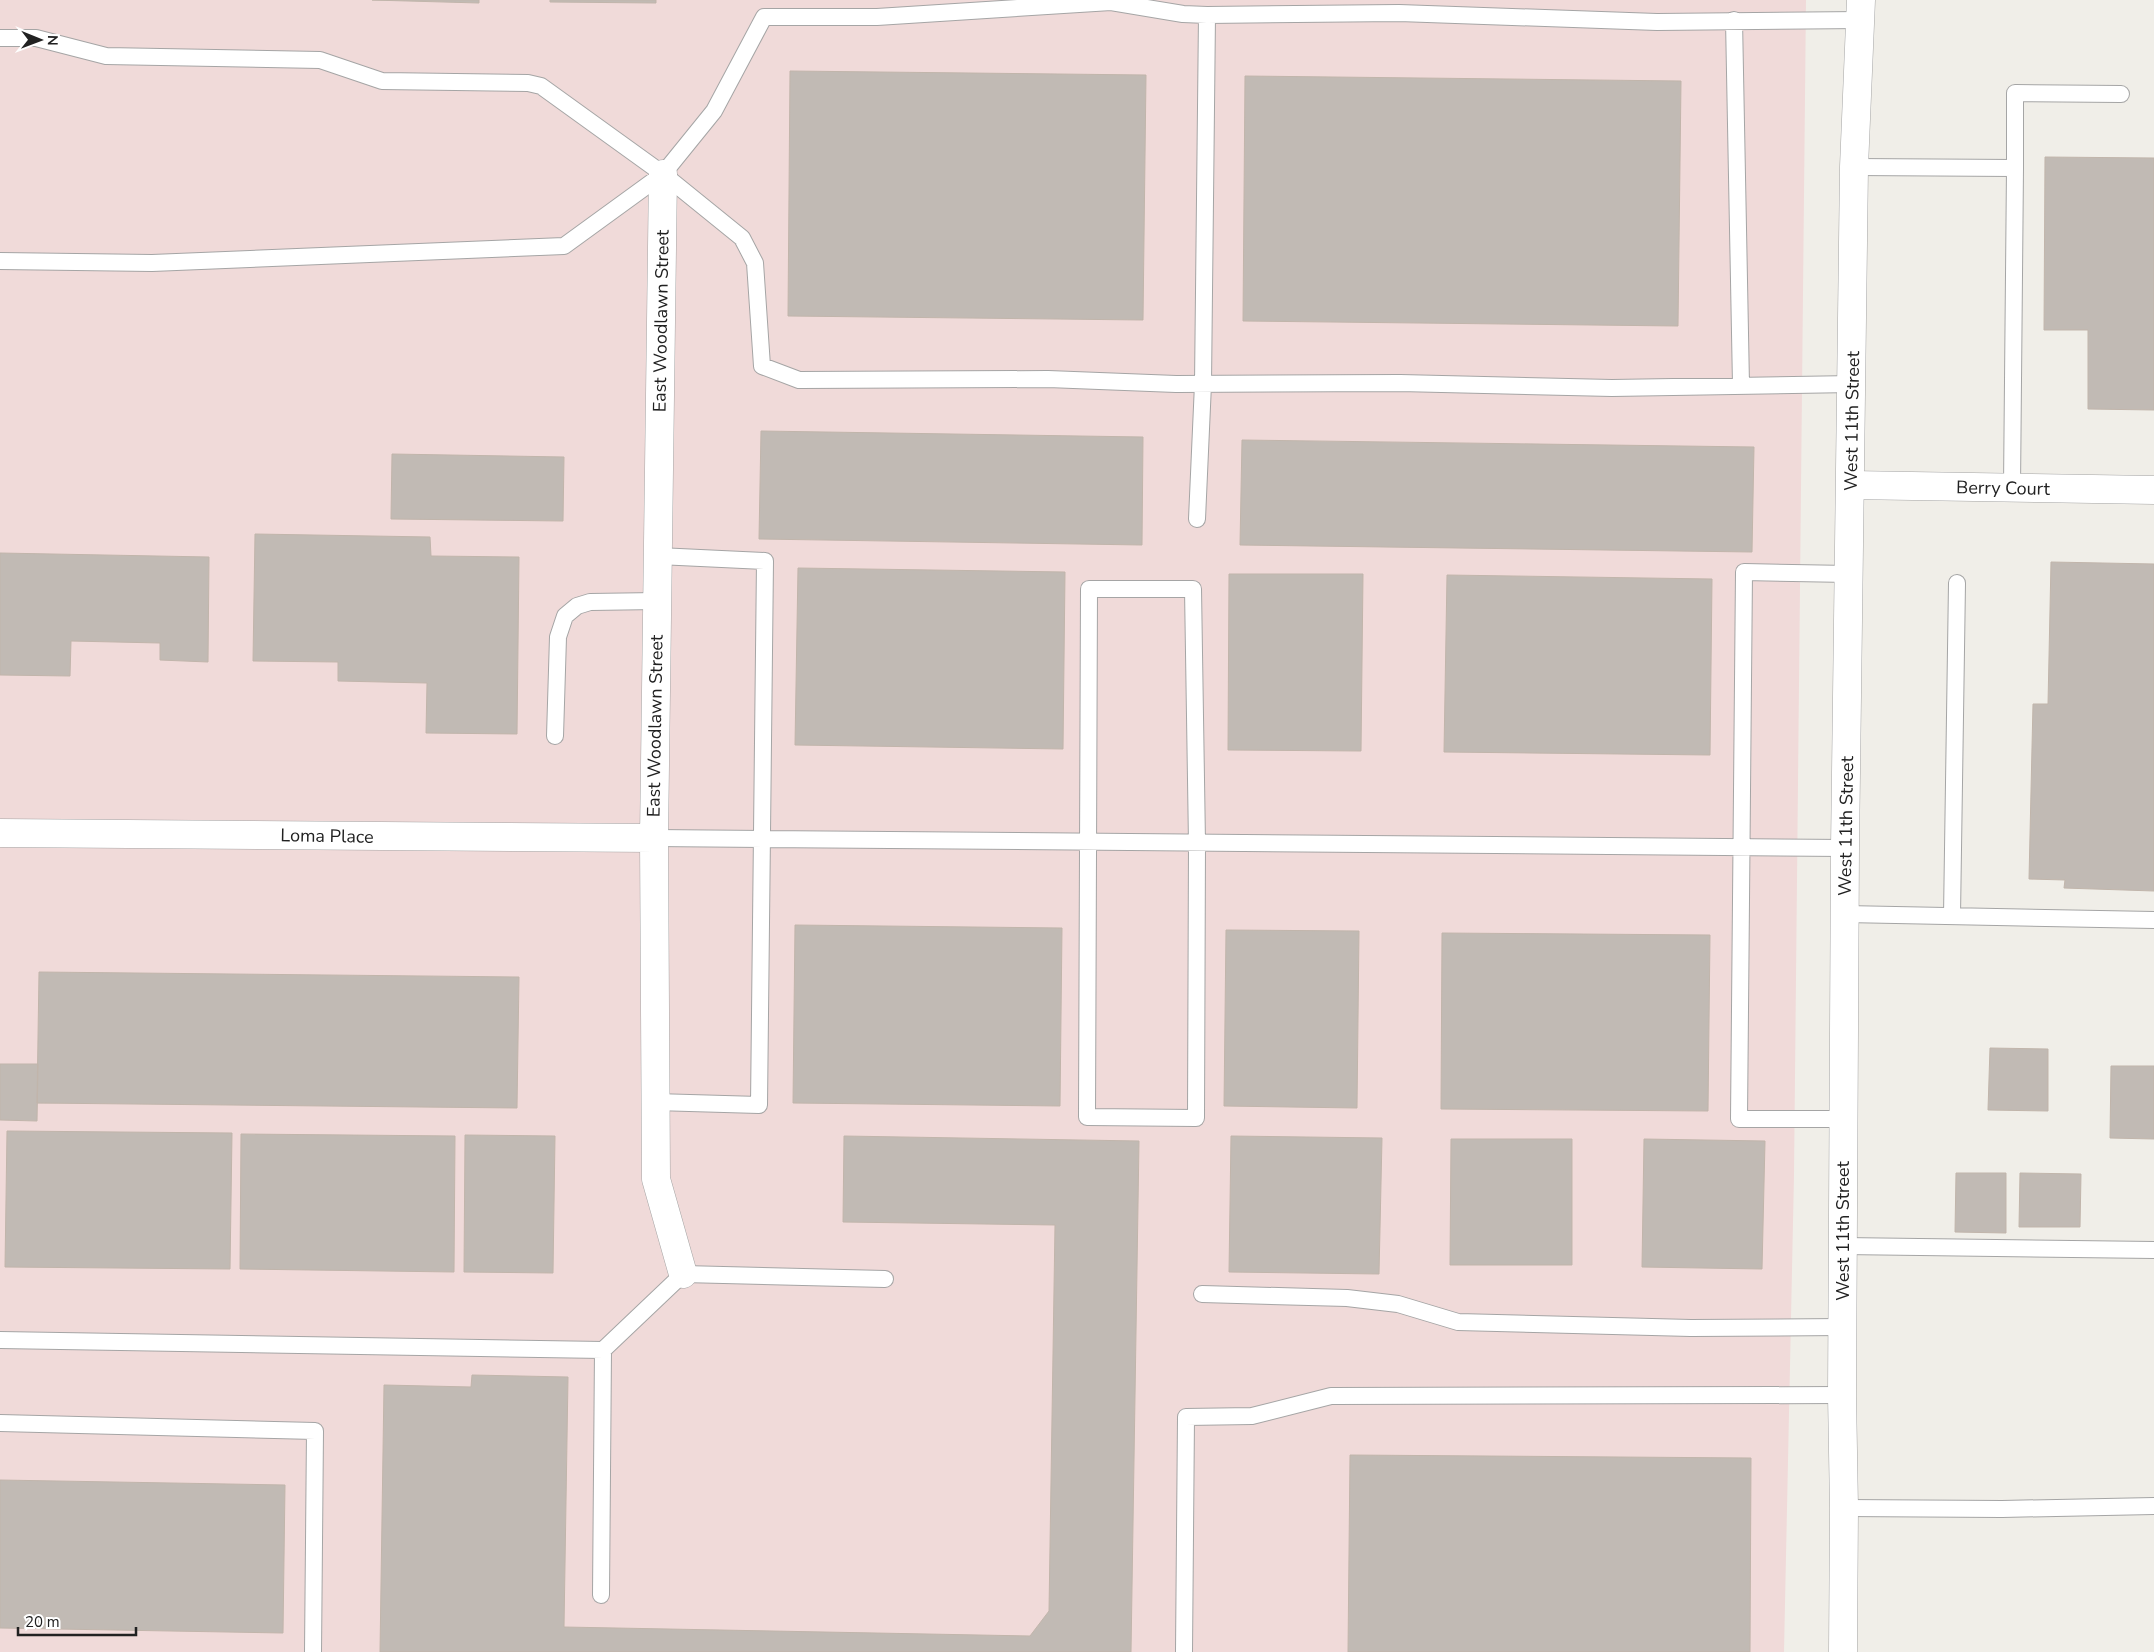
<svg xmlns="http://www.w3.org/2000/svg" width="2154" height="1652" viewBox="0 0 2154 1652" font-family="'Nunito Sans',sans-serif">
	<style>
		.commercial { fill: #f0dad9 }
		.building { fill: #c1bab4; stroke: #c1b5ab }
		.lines { fill: none; stroke-linecap: round; stroke-linejoin: round }
		.service-casing { stroke: #a5a5a5; stroke-width: 18 }
		.minor-casing { stroke: #a5a5a5; stroke-width: 29 }
		.tertiary-casing { stroke: #a5a5a5; stroke-width: 29 }
		.service { stroke: #fff; stroke-width: 16 }
		.minor { stroke: #fff; stroke-width: 28 }
		.tertiary { stroke: #fff; stroke-width: 28 }
		.labels { text-anchor: middle; stroke-width: 4.5; stroke-linejoin: round; paint-order: stroke }
		.street-label { font-size: 18px; fill: #212121; stroke: #fff }
	</style>
	<rect width="100%" height="100%" fill="#f0eee8"/>
	<!-- commercial -->
	<path class="commercial" d="M0,0h1806l-12,1175 -10,477h-1784z"/>
	<!-- building -->
	<path class="building" d="M372,0h107v3z
		M550,0h106v3l-106,-1z
		M790,71l356,4 -3,245 -355,-4z
		M1245,76l436,5 -3,245 -435,-5z
		M2045,157l109,1v252l-66,-1v-79h-44z
		M761,431l382,6 -1,108 -383,-6z
		M1242,440l512,7 -2,105 -512,-7z
		M392,454l172,3 -1,64 -172,-2z
		M255,534l175,3 1,19 88,1 -2,177 -91,-1 1,-50 -89,-2v-19l-85,-1z
		M0,553l209,4 -1,105 -48,-2v-17l-89,-2 -1,35 -70,-1z
		M2051,562l103,2v327l-90,-3 1,-8 -36,-1 4,-175h15z
		M798,568l267,4 -2,177 -268,-4z
		M1229,574h134l-2,177 -133,-1z
		M1447,575l265,4 -2,176 -266,-3z
		M795,925l267,3 -2,178 -267,-3z
		M1226,930l133,1 -2,177 -133,-2z
		M1442,933l268,2 -2,176 -267,-2z
		M39,972l480,5 -2,131 -480,-5z
		M1990,1048l58,1v62l-60,-1z
		M0,1064h38l-1,57 -37,-1z
		M2111,1066h43v73l-44,-1z
		M7,1131l225,2 -2,136 -225,-2z
		M241,1134l214,2 -1,136 -214,-3z
		M465,1135l90,1 -2,137 -89,-1z
		M844,1136l295,5 -8,511h-751l4,-267 87,2 1,-12 96,2 -4,250 466,9 19,-25 6,-386 -212,-3z
		M1231,1136l151,2 -3,136 -150,-2z
		M1451,1139h121v126h-122z
		M1644,1139l121,2 -3,128 -120,-2z
		M1956,1173h50v60l-51,-1z
		M2020,1173l61,1 -1,53h-61z
		M1350,1455l401,3 -1,194h-402z
		M0,1480l285,5 -2,148 -283,-5z"/>
	<g class="lines">
		<!-- service casing -->
		<g class="service-casing">
			<path id="service" d="M1734,20l7,365
				M0,38h36l70,18 214,4 62,21 146,2 13,3 122,88 79,64 13,25 7,103 37,14 249,-1 128,5 224,-1 212,5 241,-4
				M1854,167l161,1 -3,320
				M2015,168v-75l106,1
				M0,261l152,2 412,-17 99,-72 51,-63 50,-94h113l234,-15 72,12 24,1 192,-2 258,9 204,-2
				M1197,519l6,-135 4,-369
				M1089,589h104l4,254 -1,275 -109,-1z
				M555,736l3,-99 7,-21 12,-10 13,-4 67,-1
				M654,838l1191,10
				M1845,914l309,6
				M1952,916l5,-333
				M655,1102l104,3 6,-544 -107,-5
				M1844,1119h-105l5,-547 105,2
				M1843,1246l311,4
				M1202,1294l145,4 51,6 60,18 233,6 152,-1
				M0,1340l603,10 -2,245
				M603,1350l80,-76 202,5
				M0,1423l315,8 -2,221
				M1844,1508l158,1 152,-3
				M1184,1652l2,-235 66,-1 79,-20 511,-1"/>
		</g>
		<!-- minor casing -->
		<g class="minor-casing">
			<path id="minor" d="M663,174l-9,664 2,341 27,95
				M1851,485l303,5
				M0,833l654,5"/>
		</g>
		<!-- tertiary casing -->
		<g class="tertiary-casing">
			<path id="tertiary" d="M1843,1652l1,-144 -2,-113 3,-547 9,-681 7,-167"/>
		</g>
		<!-- service -->
		<use href="#service" class="service"/>
		<!-- minor -->
		<use href="#minor" class="minor"/>
		<!-- tertiary -->
		<use href="#tertiary" class="tertiary"/>
	</g>
	<g class="labels">
		<!-- street labels -->
		<g class="street-label">
			<text transform="translate(661 321) rotate(-89)" y="6">East Woodlawn Street</text>
			<text transform="translate(1852 421) rotate(-89)" y="6">West 11th Street</text>
			<text transform="translate(2003 488) rotate(1)" y="6">Berry Court</text>
			<text transform="translate(655 726) rotate(-89)" y="6">East Woodlawn Street</text>
			<text transform="translate(1846 826) rotate(-89)" y="6">West 11th Street</text>
			<text transform="translate(327 836) rotate(1)" y="6">Loma Place</text>
			<text transform="translate(1843 1231) rotate(-90)" y="6">West 11th Street</text>
		</g>
	</g>
	<!-- north arrow -->
	<g transform="translate(40 40) rotate(91)" stroke="#ffffff" stroke-width="4" paint-order="stroke">
	<path d="M0-4L9 19L0 12L-9 19Z" fill="#212121"/>
	<text y="-8" font-size="14" font-weight="bold" text-anchor="middle" fill="#212121">N</text>
	</g>
	<!-- scale -->
	<path d="M18 1627v8h118v-8" fill="none" stroke="#212121" stroke-width="2.5"/>
	<text x="25" y="1627" font-size="15" fill="#212121" stroke="#ffffff" stroke-width="4" paint-order="stroke">20 m</text>
</svg>
